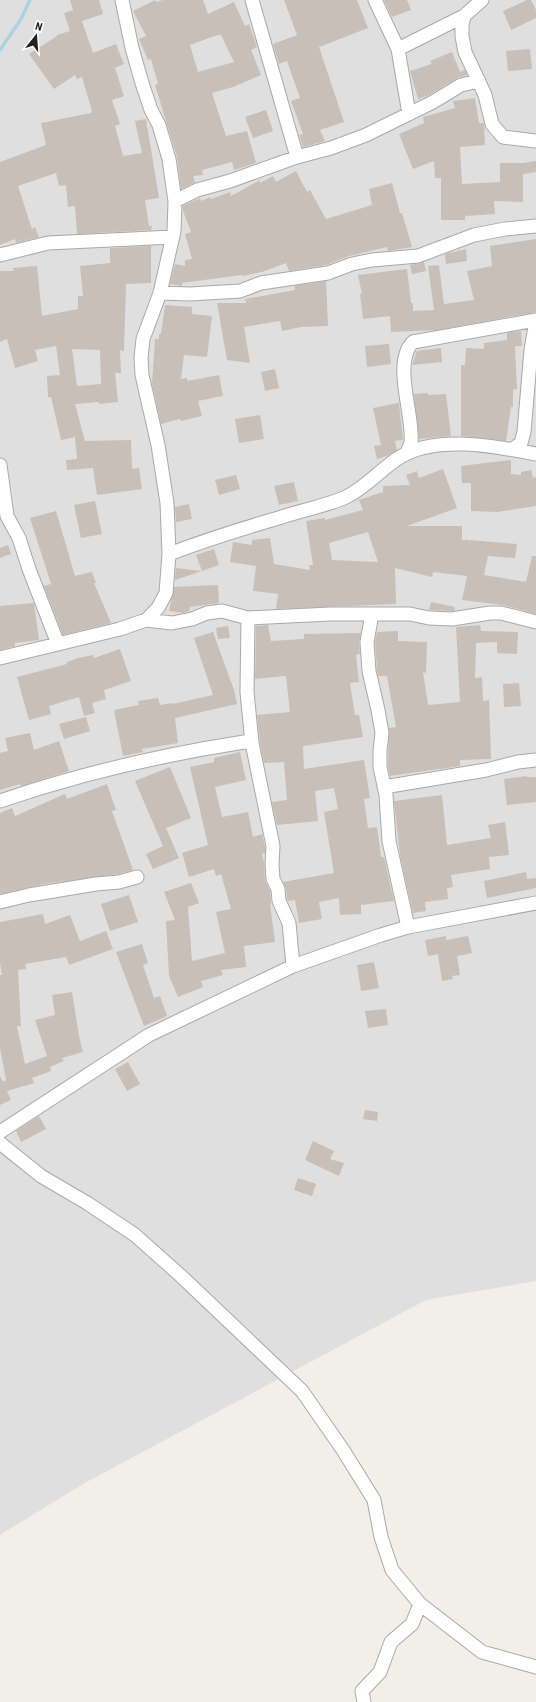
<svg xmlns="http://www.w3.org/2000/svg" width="536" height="1702" viewBox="0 0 536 1702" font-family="'Roboto Condensed',sans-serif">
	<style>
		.residential { fill: #e0dfdf }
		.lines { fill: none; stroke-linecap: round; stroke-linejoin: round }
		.stream { stroke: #aad3df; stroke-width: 3.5 }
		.building { fill: #c7bfb8; fill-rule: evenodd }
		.minor-casing { stroke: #a9a9a9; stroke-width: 15 }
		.minor { stroke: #fff; stroke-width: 13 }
	</style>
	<rect width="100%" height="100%" fill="#f2efe9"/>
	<!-- residential -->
	<path class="residential" d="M0,0h536v1281l-110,19 -343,184 -83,51z"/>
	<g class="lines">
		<!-- stream -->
		<path class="stream" d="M0,50l21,-31 9,-19"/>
	</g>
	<!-- building -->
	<path class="building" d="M70,0h29l4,14 -21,7 11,32 23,-9 8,20 -9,4 9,28 -12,4 8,24 -5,2 8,30 19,-3 -7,-32 11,-2 13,79 -14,2 4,26h3l-1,4 -74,4 -2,-28 -7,1 -2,-22 -7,1 -3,-13 -38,13 14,43 3,-2 4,10 -23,6 -1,-4 -15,6v-83l46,-17 -5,-22 50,-10 1,-2 -10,-34 -5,2 -2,-4 -21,14 -25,-35 28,-18v-1l13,-4 -6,-18 9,-3z
		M155,0l1,2 7,-2h40l5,14 26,-12 11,24 4,-2 8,23 -6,3 10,25 -28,12 -21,6 14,43 21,-5 9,32 -22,7 -2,-8 -30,8 1,5 -10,1 2,6 -14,7 -4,-32 -22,-72 3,-1 -7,-25 -3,1 -9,-21 7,-3 -13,-25zM217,35h4l13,27 -36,10 -8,-27z
		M284,0h73l11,28 -49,19 25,75 -24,8 5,11 -22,6 -4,-12 4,-1 -12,-33 9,-3 -13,-37 -8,3 -6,-20 24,-9z
		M384,0h23l4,10 -19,7z
		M527,0h4l5,10v8l-25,12 -8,-19z
		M530,49l2,20 -24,2 -2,-20z
		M452,52l8,20 5,-2 2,5 -10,3 -28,17 -11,4 -8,-28 22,-7 -2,-3z
		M475,98l4,25h4l1,1 1,21 -25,2 2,37 38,-2v-19h24l12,-2v11l-13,2v28l-29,-1 1,13 -30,2v4h-24v-42h-6l-1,-17 -21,8 -14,-35 25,-11 -1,-6 32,-9 -2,-7z
		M266,110l7,21 -20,7 -8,-21z
		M296,171l11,21 3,-2 16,29 46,-14 -3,-16 23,-6 8,30h2l10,34 -24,4 -1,-4 -38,9 -23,9 -37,6 -3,-8 -24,9 -20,4 -1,-1 -59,8v3l-12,-2 5,-20 10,2v-6l7,-1 -7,-25 6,-2 -8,-21v-5l17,-8 1,3 9,-4 1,2 19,-7 1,4 29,-16v3l13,-7 3,6z
		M536,239v73l-99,18 -46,2 -1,-16 -27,3 -3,-25h2l-4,-19 49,-6 4,34h2v8l21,-1 -6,-44 11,-1 5,39 30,-4 -7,-29 25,-5 -2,-20z
		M151,246v37l-25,1 -2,67 -4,-1 1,23h-6l3,29 -19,2v-2l-24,2 10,37 46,-1 1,29 7,-1 3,21 -45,6 -4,-27 -26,2 -1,-10 11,-1 -2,-22 -14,3 -10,-43h-3l-1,-21 13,-1 -4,-29 -21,4 3,11 -23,7 -8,-29 -7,3v-71h14l-1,-3 24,-2 5,50 36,-7v-13h5l-3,-30 30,-3v-15zM72,349l28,1 1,34 -24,2z
		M466,249l1,12 -21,3 -1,-10z
		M424,262l2,9 -14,3 -2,-9z
		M326,281l2,45 -27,1 -19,4 -2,-10 -36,6 6,36 -23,-3 -10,-57h29l-1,-4 50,-9 -1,-4z
		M165,305l27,2v7l20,2 -5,41 -23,-2 -3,24 6,-1v3l32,-6 4,21 -25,5 4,15 -21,5 -1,-2 -19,5 -9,-41 3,-44h4v-5h2z
		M521,331l1,15h-7l2,43 -4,1v17h-2l-5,34 -45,-5v-71h4l1,-17 18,1v-6l23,-3v-7z
		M389,344l2,20 -24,3 -2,-21z
		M441,348l1,14 -30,3 5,-14z
		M275,369l4,19 -14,3 -4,-19z
		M428,393v2l18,-1 5,42 -32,3 -5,-45z
		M399,403l4,37 -8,1 2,9 -10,6 -10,3 -3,-13 7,-1 -8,-37z
		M260,415l4,24 -25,4 -4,-24z
		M511,460v14l10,1v-3l10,-2 2,8 3,-1v29l-39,6 -26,-1v-28h-9l-1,-17z
		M443,469l14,39 -50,18h55v14h7l1,3v-3l47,4 -2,14 -27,-2 -4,19 42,7 6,-26h4v58l-33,-9 -41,-5 5,-24 -34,-4 -1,5 -37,-9 1,36 -120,5 2,-15 -25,-3 3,-25 -26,-4 3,-20 19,3v-5l18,-2 4,26 36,6 -1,-5h4l-7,-44 19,-3v2l38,-10 -4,-10 24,-8v-6l27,-1 -4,-10 11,-4 2,7zM368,532l10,30 -46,-2 -3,-17z
		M236,475l4,14 -21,6 -4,-15z
		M294,482l4,19 -19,4 -5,-19z
		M95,501l7,33 -21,4 -7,-33z
		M189,504l3,15 -16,3 -1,-15z
		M56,511l19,65 17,-4 4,11h-2l17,40 -48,12 -19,-49 7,-2 -21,-66z
		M8,545l3,9 -11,4v-10z
		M214,549l5,16 -17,6 -6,-16z
		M176,568l26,3 -27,9z
		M218,585l1,18 -29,4 -1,4 -6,2 -14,-2 5,-24z
		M431,602l24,5 -1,4 -25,-1z
		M34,603l5,37 -24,3v3l-15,4v-44z
		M268,625l3,16 33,-2v-5l57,-1 -2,9 1,12 -4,1 3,27 -9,1 5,32h4l4,22 -60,9 1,23 60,-9 6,38 -6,1 4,29 9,-1 4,30h3l10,44 -33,4v9l-21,1 -1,-17 -20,4 3,17 -23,4 -4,-23 -7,1 -1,-2 -1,-11 -3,-6 51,-9 -10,-61 14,-3 -4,-21 -19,3 3,30 -41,4 -5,-23 15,-2 -3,-38 -20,1 -4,-21 -3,-27 33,-3 -4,-36 -31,3 1,-53z
		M480,625l1,6 37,1 -1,22 -20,-1v-11l-21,1 -1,35 7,-1 1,24 6,-1 2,59 -31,1v6l-70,10 -2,-10 1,-38 7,-1 -9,-51h-9l-1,-6 -2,-28 2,-10 21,-1v10l29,1 -1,31 -3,-1 5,33 32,-3 -4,-75z
		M228,626l2,12 -12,1 -2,-11z
		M213,632l21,58 3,14 -62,14 3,25 -36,6 1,3 -20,4 -9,-46 25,-5 -1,-4 20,-3 2,7 13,-2v1l40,-9 -19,-57z
		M120,649l11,32 -27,9 2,9 -14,4 3,10 -11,3 -5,-19 -30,9 2,8 -22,6 -12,-43 50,-13v-2l11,-4 15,-3 1,3z
		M519,683l2,23 -17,1 -1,-23z
		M86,717l4,14 -26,8 -5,-15z
		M30,733l4,17 25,-9 10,30 -48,15 -1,-2 -20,6v-37l8,-2 -3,-13z
		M240,752l6,28 -31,7 7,30 26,-5 5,25 9,-3 3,13v6l-3,1 2,8 1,18 5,11 1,12 -1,1 5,38 -31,4 2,21 -25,3 2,5 -22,6 2,6 -25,10 -9,-21 -3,-55 9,-1 -11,-28 27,-9 8,20 -11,4 4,54 33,-8 -9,-41 15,-3 -10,-35 -5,2 -2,-7 -25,8 -7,-24 26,-8 -18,-78 24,-5v-4z
		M170,767l21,51 -25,10 13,30 -26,11 -7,-15 17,-8 -28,-65z
		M527,776v1h9v25l-29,3 -3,-26z
		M107,784l9,26 -4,1 21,59 -15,4 -74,10 -44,10v-81l12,-5 3,8 50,-22 2,5z
		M442,795l5,50 44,-7 -3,-13 17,-3 4,33 -20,2 1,12 -39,6 2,12 -6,1 1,11 -23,3 1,9 -13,2 -13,-58 -6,-54z
		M526,872l1,7 9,-1v10l-49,10 -3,-17z
		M129,895l9,27 -28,9 -9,-27z
		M43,914l2,10 25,-9 10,26 26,-10 7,18 -44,16 -3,-8 -41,7 1,5 -8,1 3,56h-4l8,38 22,-8 -12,-36 20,-5 -3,-20 20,-3 7,44 4,16 -21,6 2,3 -14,6 1,4 -19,7 2,5 -27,8 4,9 -11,5v-29l3,6 3,-2 -6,-32v-73h2l-2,-13v-40z
		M446,936v4l22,-4 4,17 -15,3 3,19 -8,1 1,3 -11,2 -4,-27 -10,2 -3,-16z
		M142,944l6,19 -5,2 11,33 6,-2 7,20 -23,10 -28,-74z
		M374,962l5,26 -18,3 -4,-26z
		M386,1009l2,16 -20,3 -3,-17z
		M128,1062l12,22 -13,7 -12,-22z
		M365,1110l13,2 -1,9 -14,-2z
		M39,1116l7,13 -25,13 -5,-11z
		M313,1141l21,10 -4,8 14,4 -5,13 -34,-16z
		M298,1178l18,6 -4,12 -18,-6z"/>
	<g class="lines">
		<!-- minor casing -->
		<g class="minor-casing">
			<path id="minor" d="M252,0l45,157
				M375,0l23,49
				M482,0l-18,16 -2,9v11l3,16 20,43 7,29 11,13 33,4
				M409,114l-11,-65 66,-33
				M175,201l22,-11 33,-9 67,-24 34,-9 35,-13 67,-33 28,-17 18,-4
				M0,255l48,-12 125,-6
				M160,293l30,1 50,-3 21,-8 67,-10 24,-9 20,-4 46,-4 56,-21 31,-6 31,-3
				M513,449l8,-6 3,-11 7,-82 5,-29
				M407,453c1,-4 3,-7 4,-11 3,-27 -19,-79 2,-100l123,-22
				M0,465l7,51 12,22 10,31 29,75
				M169,554c37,-14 75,-26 113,-37 20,-7 44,-11 64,-20 19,-9 33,-26 51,-38 36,-25 98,-13 139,-5
				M372,614l-5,28 2,29 9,39 4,23 -2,18v16l6,28 3,46 19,86
				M248,618l-1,74 5,51
				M146,620l26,3 20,-4 15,-6 15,-2 26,7 82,-4h80l19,4 23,1 38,-6h11l35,9
				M0,658l120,-29 26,-9 12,-12 8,-15 3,-39 -2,-51 -9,-58 -16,-70 -1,-17 2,-19 17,-46 14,-62 1,-30 -6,-42 -10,-34 -8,-15 -9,-27 -10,-35 -10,-48
				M384,787l102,-17 32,-8 18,-2
				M0,801c79,-27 161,-46 244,-59l8,1 21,103 -1,18 1,15 5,10 1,12 10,22 4,43
				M0,902l29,-7 67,-11 23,-2 18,-5
				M0,1132l149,-97 144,-69 88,-31 27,-8 128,-24
				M0,1143l41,33 46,27 48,32 46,41 121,115 41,59 31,50 7,37 11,33 28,34 -8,20 -21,18 -11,30 -18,19 2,11
				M420,1604l62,48 54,15"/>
		</g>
		<!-- minor -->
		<use href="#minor" class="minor"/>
	</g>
	<!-- north arrow -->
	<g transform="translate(36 36) rotate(17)" stroke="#ffffff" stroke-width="3" paint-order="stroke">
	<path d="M0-3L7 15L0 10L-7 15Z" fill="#222222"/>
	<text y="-6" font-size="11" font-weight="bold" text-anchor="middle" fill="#222222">N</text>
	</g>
</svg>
